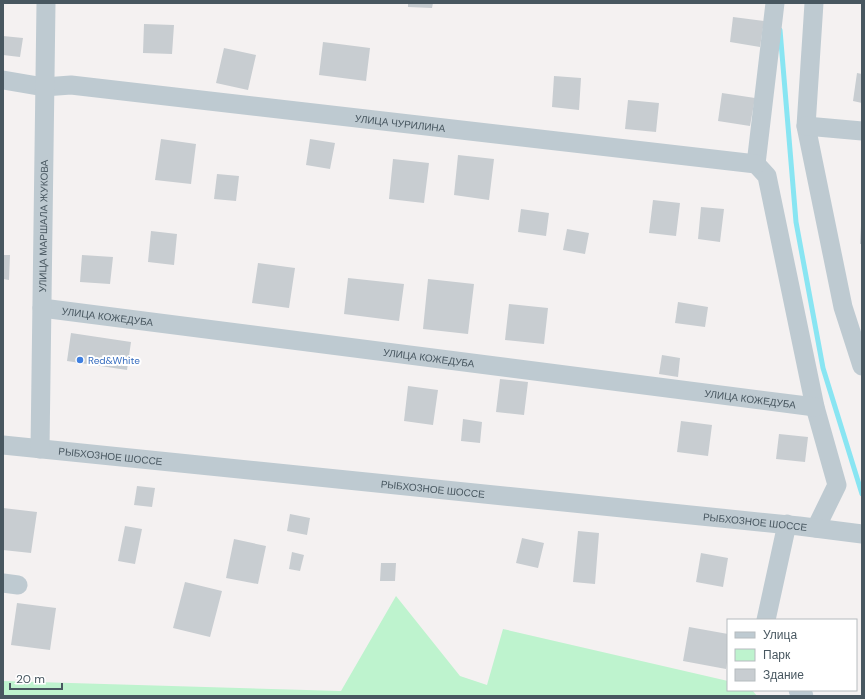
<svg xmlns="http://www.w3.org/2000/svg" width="865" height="699" viewBox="0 0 865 699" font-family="'DM Sans',sans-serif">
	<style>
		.green { fill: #bef3ce }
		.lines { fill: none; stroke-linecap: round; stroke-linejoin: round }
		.stream { stroke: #89e5f2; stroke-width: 5 }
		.building { fill: #c8cdd1 }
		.minor { stroke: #becad1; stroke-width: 19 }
		.shop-dot { fill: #3f7fe0; stroke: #fff; stroke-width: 1.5 }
		.labels { text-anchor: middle; stroke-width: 4; stroke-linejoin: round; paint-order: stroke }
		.street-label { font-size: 10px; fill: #485760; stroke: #fff }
		.shop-label { font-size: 10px; fill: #366cbe; stroke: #fff; text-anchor: start }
	</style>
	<rect width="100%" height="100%" fill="#f4f1f1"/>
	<!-- green -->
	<path class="green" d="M396,596l64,80 27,9 16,-56 225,52v9h24l5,6h-754v-15l338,10z"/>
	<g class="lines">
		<!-- stream -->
		<path class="stream" d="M780,30l16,192 27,146 39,126"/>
	</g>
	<!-- building -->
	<path class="building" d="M408,3h25l-1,5 -24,-1z
		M733,17l31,4 -4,26 -30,-5z
		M144,24l30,1 -2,29 -29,-1z
		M3,36l20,2 -3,19 -17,-2z
		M323,42l47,6 -4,33 -47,-6z
		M224,48l32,7 -8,35 -32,-7z
		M857,73l5,1v29l-9,-2z
		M554,76l27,2 -2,32 -27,-3z
		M722,93l33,5 -5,28 -32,-5z
		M628,100l31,3 -3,29 -31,-3z
		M161,139l35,5 -5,40 -36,-4z
		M310,139l25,4 -5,26 -24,-4z
		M458,155l36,4 -5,41 -35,-5z
		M393,159l36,4 -5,40 -35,-4z
		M217,174l22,2 -3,25 -22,-2z
		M653,200l27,3 -4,33 -27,-3z
		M701,207l23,2 -4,33 -22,-3z
		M521,209l28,4 -3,23 -28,-4z
		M861,226h1v18h-2z
		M567,229l22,4 -4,21 -22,-4z
		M151,231l26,3 -3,31 -26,-3z
		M3,255h7l-1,25 -6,-1z
		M82,255l31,2 -3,27 -30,-2z
		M258,263l37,5 -6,40 -37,-5z
		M348,278l56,6 -5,37 -55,-7z
		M428,279l46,5 -6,50 -45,-5z
		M678,302l30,5 -3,20 -30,-4z
		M509,304l39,4 -4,36 -39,-4z
		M71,333l60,9 -4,28 -60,-9z
		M662,355l18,3 -2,19 -19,-3z
		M500,379l28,3 -4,33 -28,-3z
		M408,386l30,4 -5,35 -29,-4z
		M463,419l19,3 -2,21 -19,-2z
		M681,421l31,4 -4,31 -31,-4z
		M779,434l29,3 -3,25 -29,-3z
		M137,486l18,2 -3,19 -18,-2z
		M3,508l34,4 -6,41 -28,-3z
		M290,514l20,4 -3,17 -20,-4z
		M125,526l17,3 -7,35 -17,-3z
		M578,531l21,2 -4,51 -22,-2z
		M522,538l22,5 -6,25 -22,-5z
		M234,539l32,7 -8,38 -32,-6z
		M292,552l12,3 -4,16 -11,-2z
		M701,553l27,5 -5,29 -27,-5z
		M381,563h15l-1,18h-15z
		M185,582l37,9 -12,46 -37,-9z
		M17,603l39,5 -6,42 -39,-5z
		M689,627l39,7v22l-2,13 -43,-8z"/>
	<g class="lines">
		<!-- minor -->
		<g class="minor">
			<path d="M775,3l-19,161 11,12 48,231 22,78 -21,43"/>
			<path d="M814,3l-8,123 37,181 19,59"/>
			<path id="s1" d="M3,80l41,7 27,-2 685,79"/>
			<path d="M806,126l56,5"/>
			<path id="s2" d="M42,308l773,99"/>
			<path id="s3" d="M3,445l796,81 63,8"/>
			<path id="s4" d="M40,449l6,-446"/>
			<path d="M3,583l15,2"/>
			<path d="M766,620l21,-96"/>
			<path d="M798,690l6,6"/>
		</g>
	</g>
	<!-- markers -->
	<circle class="shop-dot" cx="80" cy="360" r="4"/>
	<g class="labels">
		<!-- street labels -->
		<g class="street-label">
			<text dy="4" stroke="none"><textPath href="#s1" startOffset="400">УЛИЦА ЧУРИЛИНА</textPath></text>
			<text dy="4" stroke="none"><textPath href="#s4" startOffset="223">УЛИЦА МАРШАЛА ЖУКОВА</textPath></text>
			<text dy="4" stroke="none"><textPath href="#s2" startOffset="66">УЛИЦА КОЖЕДУБА</textPath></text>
			<text dy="4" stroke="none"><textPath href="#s2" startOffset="390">УЛИЦА КОЖЕДУБА</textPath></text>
			<text dy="4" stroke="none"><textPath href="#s2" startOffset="714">УЛИЦА КОЖЕДУБА</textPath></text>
			<text dy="4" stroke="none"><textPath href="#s3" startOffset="108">РЫБХОЗНОЕ ШОССЕ</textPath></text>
			<text dy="4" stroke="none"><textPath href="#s3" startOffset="432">РЫБХОЗНОЕ ШОССЕ</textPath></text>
			<text dy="4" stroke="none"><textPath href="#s3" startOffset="756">РЫБХОЗНОЕ ШОССЕ</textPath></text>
		</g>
		<!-- shop labels -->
		<g class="shop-label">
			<text x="88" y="364">Red&amp;White</text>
		</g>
	</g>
	<!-- border -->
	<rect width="865" height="699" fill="none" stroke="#485760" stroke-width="8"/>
	<!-- legend -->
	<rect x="727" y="619" width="130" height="72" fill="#ffffff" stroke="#b6bcbf"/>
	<rect x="735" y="632" width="20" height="6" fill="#becad1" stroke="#b6bcbf"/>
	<text x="763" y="639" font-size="12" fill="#485760">Улица</text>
	<rect x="735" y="649" width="20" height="12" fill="#bef3ce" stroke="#b6bcbf"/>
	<text x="763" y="659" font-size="12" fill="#485760">Парк</text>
	<rect x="735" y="669" width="20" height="12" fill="#c8cdd1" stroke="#b6bcbf"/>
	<text x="763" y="679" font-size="12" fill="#485760">Здание</text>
	<!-- scale -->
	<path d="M10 683v6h52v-6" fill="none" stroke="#485760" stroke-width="2"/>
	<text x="16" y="683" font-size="12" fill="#485760" stroke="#ffffff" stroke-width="3" paint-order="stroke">20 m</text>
</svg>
